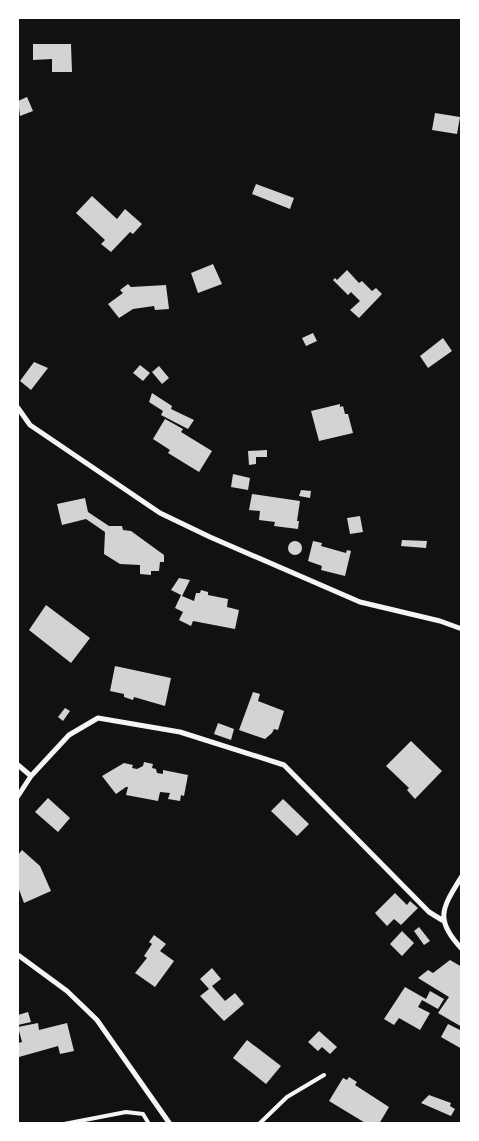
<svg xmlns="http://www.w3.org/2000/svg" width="479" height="1141" viewBox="0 0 479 1141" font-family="'Fira Sans Condensed',sans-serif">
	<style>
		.building { fill: #d3d3d3 }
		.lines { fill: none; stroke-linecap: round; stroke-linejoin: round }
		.service { stroke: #f5f5f5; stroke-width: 4 }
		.minor { stroke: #f5f5f5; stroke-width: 5 }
	</style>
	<rect width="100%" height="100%" fill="#111"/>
	<!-- building -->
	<path class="building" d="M33,44h38l1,28h-20v-13l-19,1z
		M27,97l6,14 -13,5 -2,-15z
		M435,113l25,4 -3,17 -25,-4z
		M256,184l38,14 -4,11 -38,-15z
		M92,196l25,23 8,-10 17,15 -9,10 -3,-2 -19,20 -10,-8 4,-4 -29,-27z
		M213,264l9,20 -24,9 -7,-20z
		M347,270l12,13 3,-2 10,10 4,-3 6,6 -23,24 -9,-8 10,-9 -9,-9 -3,3 -15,-15 2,-2 2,2z
		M128,284l3,3 35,-2 3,24 -14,1 -1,-4 -21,3 -14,9 -11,-14 15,-11 -3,-3z
		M313,333l4,8 -11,5 -4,-8z
		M443,338l9,13 -24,17 -8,-12z
		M34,362l14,6 -17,22 -11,-9z
		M140,365l10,8 -7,8 -10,-8z
		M159,366l10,12 -7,6 -10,-12z
		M152,393l20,13 -1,3 23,11 -6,9 -27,-14 2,-4 -14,-9z
		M340,404v3l3,-1 2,8h3l5,19 -34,8 -8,-30z
		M165,419l18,10 -2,3 31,19 -13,21 -31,-19 2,-3 -17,-11z
		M267,450v7h-11v7l-7,1 -1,-14z
		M233,474l17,4 -2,12 -17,-3z
		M301,490l10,1 -1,7 -11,-2z
		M252,494l48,7 -3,20h2l-1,8 -24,-3 1,-4 -16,-2 1,-9 -11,-1z
		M85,498l3,14 21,14h13l1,4 8,1 33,24v7h-4l-1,9h-8v4l-11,-1v-9l-20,-1 -16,-10 1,-22 -19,-13 -24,6 -5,-21z
		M360,516l3,16 -13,2 -3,-16z
		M402,540l25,1 -1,7 -25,-2z
		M313,541l9,2 -1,3 25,7 1,-3 4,1 -6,25 -24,-6 1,-4 -14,-5z
		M288 548a7 7 0 1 1 14 0a7 7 0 1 1-14 0Z
		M179,578l11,2 -8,16 12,5 2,-8h4l1,-3 7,2v3l20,4 -1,8 12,3 -4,19 -42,-8 -2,5 -12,-6 4,-8 -8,-4 6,-13 -10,-5z
		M46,605l44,33 -19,25 -42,-33z
		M115,666l56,12 -6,28 -31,-9 -1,3 -9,-3v-3l-14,-3z
		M253,692l7,2 -2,7 26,10 -6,19 -4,-1 -2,4 -7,6 -26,-9z
		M65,708l5,3 -7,10 -5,-4z
		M218,723l16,6 -3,11 -17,-6z
		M411,741l31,30 -27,28 -8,-9 2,-2 -23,-22z
		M144,762l9,2 -1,4 4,1 1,4 6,1v-4l25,5 -4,21 -3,-1 -1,6 -12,-2 2,-6 -10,-1 -2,9 -32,-6 2,-8h-2l-10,7 -14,-18 22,-13 9,2 -1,3 5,1 6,-3z
		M48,798l22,20 -12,14 -23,-20z
		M283,799l26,25 -12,12 -26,-25z
		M22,850l18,16 11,25 -27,12 -6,-16v-32z
		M395,893l12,12 3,-4 8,7 -17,17 -7,-6 -7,7 -12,-13z
		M419,927l11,14 -6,4 -10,-14z
		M402,931l12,12 -12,13 -12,-12z
		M154,935l12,9 -6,7 14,10 -19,26 -20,-14 12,-15 -3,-2 8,-12 -3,-2z
		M450,960l12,7v60l-24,-14 11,-16 -31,-19 10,-8 5,3z
		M212,968l9,11 -9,7 13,15 10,-8 9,11 -20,17 -24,-25 9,-7 -9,-10z
		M405,987l21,12 4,-8 14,8 -6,10 -16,-9 -4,7 12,6 -10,17 -21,-12 -5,7 -10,-6z
		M28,1012l3,10 -13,3v-10z
		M38,1023l1,7 28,-7 7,28 -14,3 -2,-8 -39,11 -1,-14 4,-1 -4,-15z
		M448,1024l14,7v18l-21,-12z
		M319,1031l18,16 -7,7 -8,-7 -4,4 -10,-9z
		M247,1040l34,26 -15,18 -33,-26z
		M349,1077l8,5 -2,3 34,22 -10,17h-12l-38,-23 14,-23 4,2z
		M429,1095l22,8 -1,3 5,3 -4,7 -30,-13z"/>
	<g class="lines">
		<!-- service -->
		<path class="service" d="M64,1124l62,-12 17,2 6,10
			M259,1124l28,-27 37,-22"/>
		<!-- minor -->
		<path class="minor" d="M18,408l12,17 130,88 50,24 150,65 80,19 22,8
			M18,765l13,11
			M18,796l13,-20 38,-41 29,-17 82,14 104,33 145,147 13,8
			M462,876c-19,31 -29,43 0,73
			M18,955l49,36 30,29 73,104"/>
	</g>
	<!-- border -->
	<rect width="479" height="1141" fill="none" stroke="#ffffff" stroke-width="38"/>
</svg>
